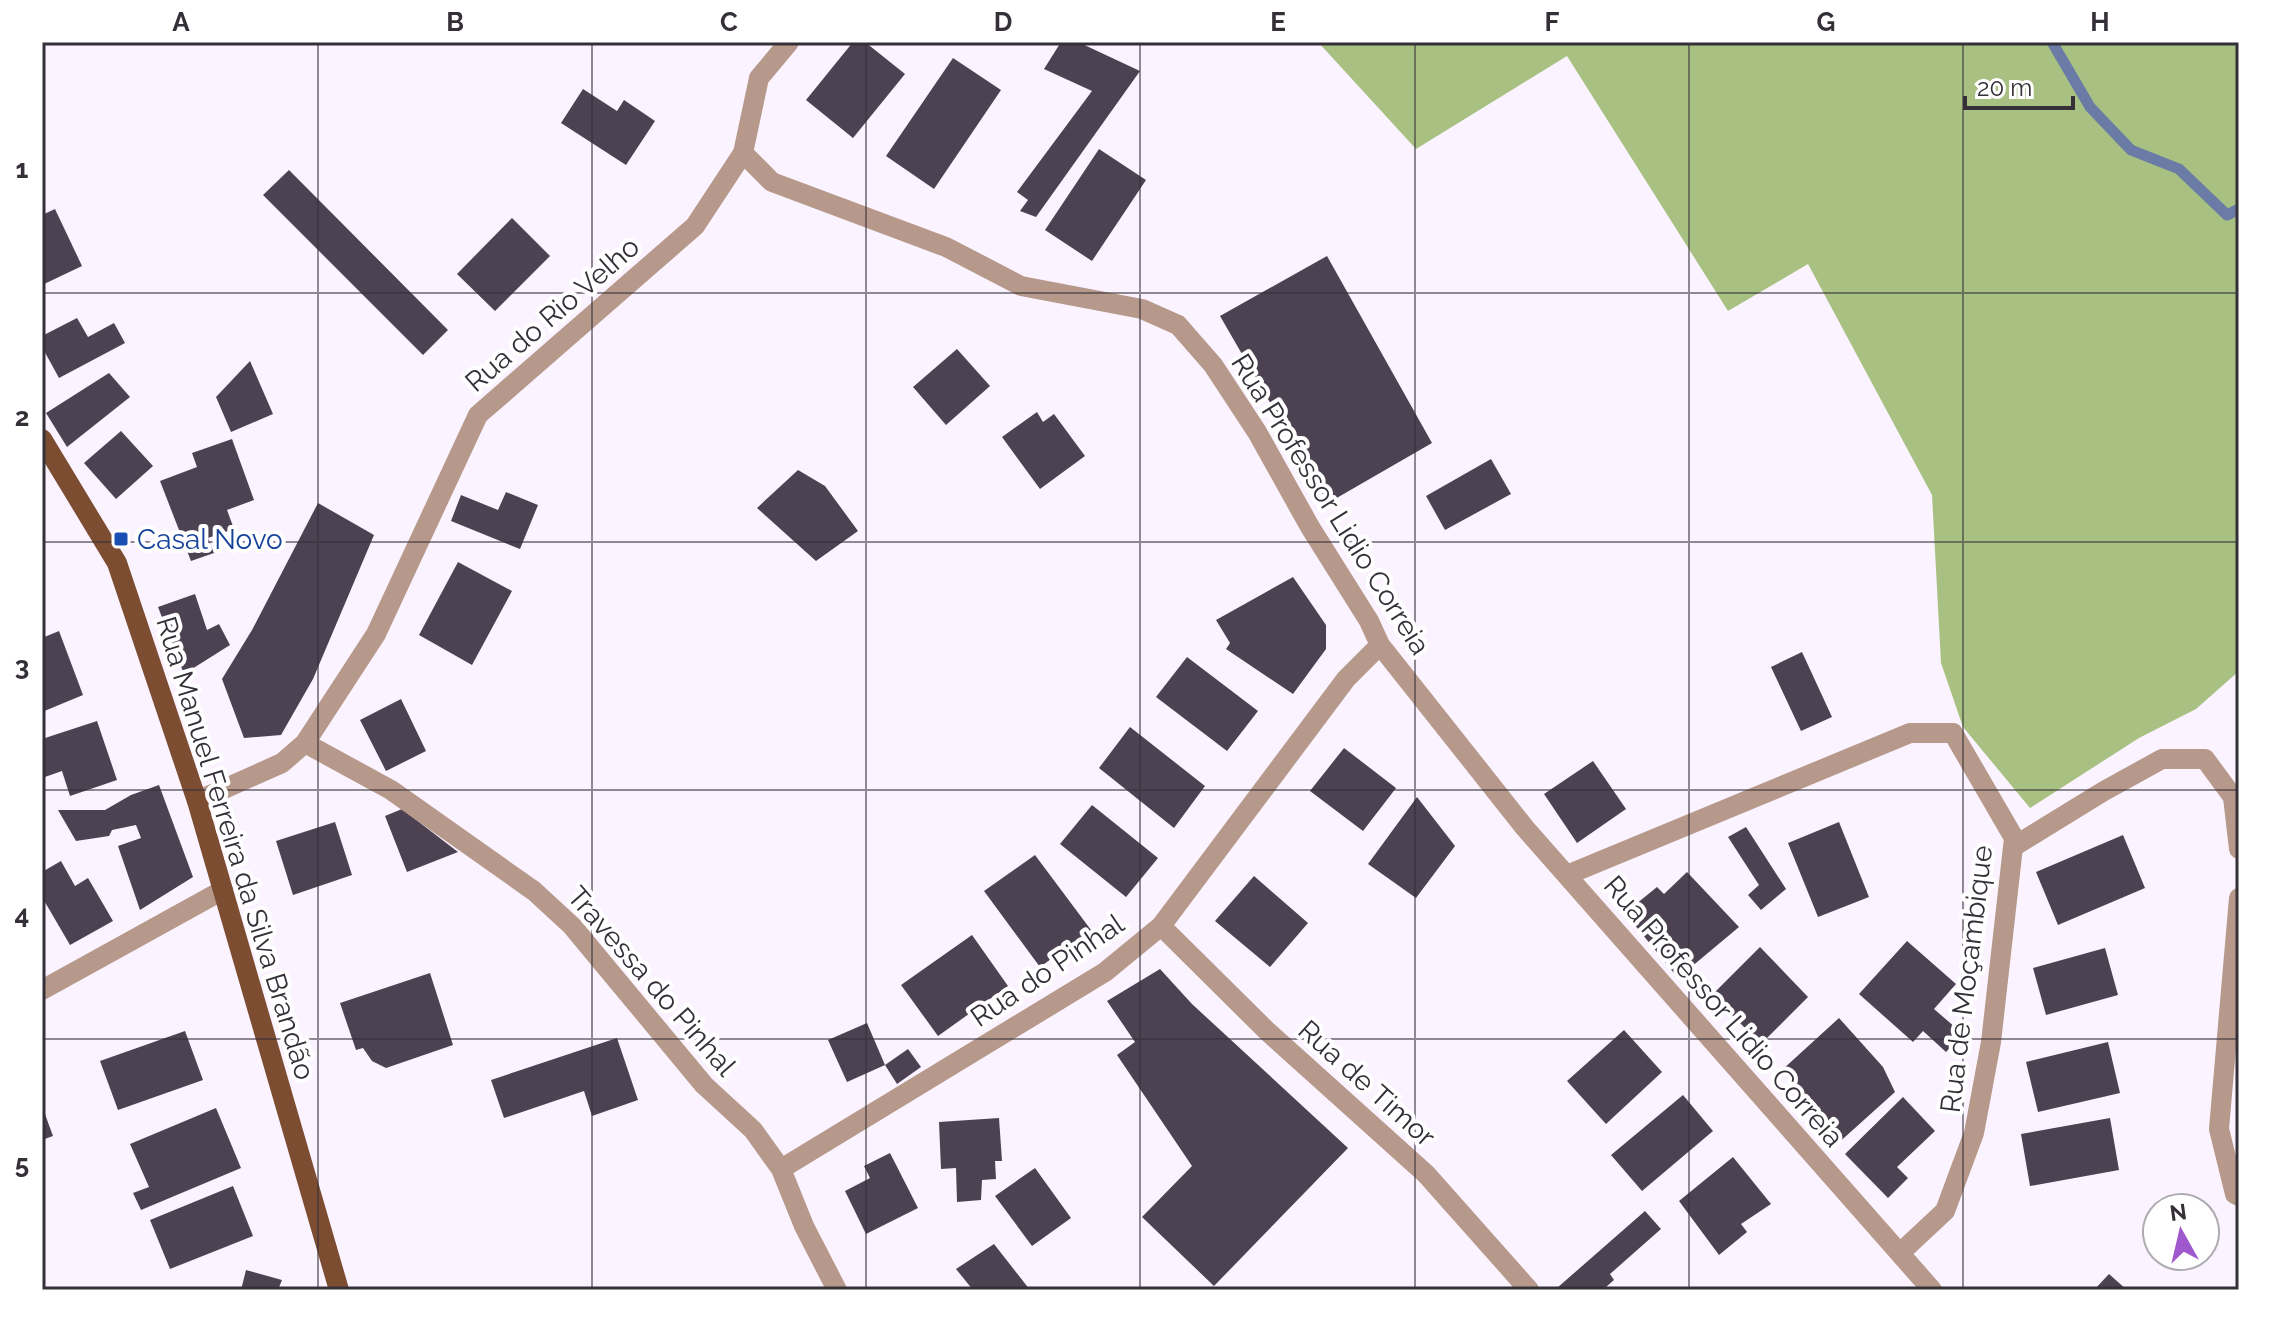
<svg xmlns="http://www.w3.org/2000/svg" width="2281" height="1332" viewBox="0 0 2281 1332" font-family="Raleway,sans-serif">
	<style>
		.forest { fill: #a8c182 }
		.lines { fill: none; stroke-linecap: round; stroke-linejoin: round }
		.stream { stroke: #6a7ca6; stroke-width: 11 }
		.building { fill: #4d4252 }
		.minor { stroke: #b6998a; stroke-width: 20 }
		.major { stroke: #7d4d32; stroke-width: 20 }
		.grid { fill: none; stroke: #353038; stroke-width: 2; stroke-opacity: 0.55 }
		.transit-dot { fill: #1a4fb4; stroke: #fff; stroke-width: 3 }
		.labels { text-anchor: middle; stroke-width: 8; stroke-linejoin: round; paint-order: stroke }
		.street-label { font-size: 28px; fill: #353038; stroke: #fff }
		.transit-label { font-size: 28px; fill: #164399; stroke: #fff; text-anchor: start }
		.neatline { fill: none; stroke: #353038; stroke-width: 3 }
		.grid-label { font-size: 26px; text-anchor: middle; font-weight: bold; fill: #353038 }
	</style>
	<rect width="100%" height="100%" fill="#fbf3ff"/>
	<!-- forest -->
	<path class="forest" d="M1318,42h921v629l-43,38 -57,29 -109,70 -67,-81 -22,-64 -9,-168 -124,-231 -80,47 -161,-255 -151,93z"/>
	<g class="lines">
		<!-- stream -->
		<path class="stream" d="M2052,42l38,65 41,43 48,19 48,46 12,-6"/>
	</g>
	<!-- building -->
	<path class="building" d="M853,42h12l40,32 -52,64 -47,-38z
		M1061,42h17l62,29 -104,146 -16,-6 8,-11 -11,-8 75,-101 -48,-22z
		M953,58l48,32 -67,99 -48,-33z
		M583,89l34,22 7,-11 31,21 -29,44 -65,-42z
		M1099,149l47,31 -54,81 -47,-31z
		M289,170l159,160 -25,25 -160,-160z
		M55,209l27,57 -40,19v-70z
		M512,218l38,38 -55,55 -38,-37z
		M1327,256l105,187 -104,60 -108,-187z
		M77,318l11,19 26,-14 11,20 -66,35 -17,-31v-11z
		M957,349l33,37 -44,39 -33,-38z
		M250,361l23,53 -42,18 -15,-35z
		M109,373l21,24 -63,50 -21,-34z
		M1037,412l6,10 11,-8 31,42 -45,33 -38,-52z
		M121,431l32,35 -37,33 -32,-36z
		M232,439l22,61 -27,10 7,19 -26,9 6,15 -23,8 -31,-80 37,-14 -5,-14z
		M1491,459l20,35 -66,36 -19,-34z
		M798,470l27,16 33,45 -42,30 -59,-53z
		M506,492l32,13 -18,44 -69,-28 10,-26 37,15z
		M318,503l56,32 -61,144 -32,56 -37,3 -22,-59 30,-49z
		M458,562l54,29 -40,74 -53,-30z
		M1293,577l33,48v24l-33,45 -67,-45 4,-6 -14,-23z
		M195,594l12,36 12,-6 11,21 -46,29 -26,-67z
		M59,631l24,64 -41,17v-74z
		M1802,652l30,65 -31,14 -30,-64z
		M1187,657l71,54 -31,40 -71,-54z
		M401,699l25,52 -40,20 -26,-51z
		M97,721l20,59 -47,16 -8,-25 -20,7v-39z
		M1130,727l75,59 -31,42 -75,-60z
		M1344,748l52,40 -33,43 -53,-40z
		M1593,761l33,48 -49,34 -33,-49z
		M159,785l34,92 -53,33 -22,-64 23,-8 -5,-13 -24,5 -3,6 -33,5 -18,-31h47l26,-15z
		M1417,797l38,49 -39,52 -48,-34z
		M1092,805l66,53 -32,39 -66,-53z
		M402,809l56,43 -51,20 -22,-56z
		M335,822l17,53 -59,20 -17,-54z
		M1839,822l30,75 -51,20 -30,-74z
		M1746,827l40,62 -25,21 -13,-15 11,-10 -31,-48z
		M2123,835l22,53 -87,37 -22,-53z
		M1035,855l56,75 -51,37 -56,-76z
		M61,861l14,25 13,-8 25,43 -43,24 -28,-48v-25z
		M1687,872l52,55 -61,51 -53,-65 32,-26 7,7z
		M1254,876l54,47 -38,44 -55,-46z
		M972,935l36,51 -70,50 -37,-51z
		M1907,941l49,43 -22,25 29,25 -17,18 -23,-21 -10,11 -54,-48z
		M1760,947l48,50 -47,47 -49,-49z
		M2105,948l13,47 -72,20 -13,-47z
		M1160,969l32,35 156,144 -134,138 -72,-69 50,-51 -75,-111 18,-13 -28,-41z
		M430,973l23,72 -67,23 -14,-7 -9,-13 -7,2 -16,-47z
		M1839,1018l44,49 12,25 -60,54 -16,-17 7,-11 -44,-48z
		M867,1023l18,42 23,-16 13,18 -24,17 -12,-19 -38,17 -19,-42z
		M1624,1030l38,42 -56,52 -39,-43z
		M185,1031l18,49 -85,30 -18,-49z
		M617,1038l21,62 -46,16 -8,-25 -80,27 -13,-38z
		M2108,1042l12,51 -82,19 -12,-50z
		M1683,1095l30,36 -71,60 -31,-36z
		M1903,1097l32,34 -38,36 11,11 -20,20 -43,-44z
		M42,1106l11,30 -11,4z
		M216,1108l25,60 -100,42 -8,-17 16,-6 -19,-43z
		M999,1118l3,43h-7l1,18 -14,1 -1,20 -24,2 -1,-34 -15,1 -2,-47z
		M2110,1118l9,52 -89,16 -9,-52z
		M890,1153l28,55 -52,26 -21,-43 25,-13 -6,-12z
		M1733,1157l38,47 -30,20 6,8 -28,23 -40,-54z
		M1035,1168l36,50 -39,28 -37,-50z
		M233,1186l20,50 -83,33 -20,-49z
		M1645,1211l16,18 -51,45 4,6 -8,7 3,3h-50l-2,-2z
		M994,1244l36,46h-57l-17,-21z
		M246,1270l36,10 -4,10h-37z
		M2109,1274l18,16h-33z"/>
	<g class="lines">
		<!-- minor -->
		<path class="minor" d="M743,153l29,29 174,65 75,39 121,23 36,16 35,40 44,67 53,95 59,94 11,24 145,183 407,462
			M305,743l86,47 143,101 38,35 132,159 49,45 28,39 23,57 33,64
			M197,801l85,-38 23,-20 71,-109 102,-219 217,-189 48,-73 16,-75 30,-36
			M2013,847l91,-56 58,-32h43l28,38 6,52
			M1567,875l343,-142h43l61,105 -23,204 -17,91 -29,78 -45,42
			M2239,898l-20,231 16,65 4,2
			M1161,926l106,105 159,143 103,116
			M42,990l181,-100
			M781,1169l324,-197 56,-46 185,-247 34,-34"/>
		<!-- major -->
		<path class="major" d="M42,439l75,124 80,238 142,489"/>
	</g>
	<!-- grid -->
	<path class="grid" d="M318,42v1248M592,42v1248M866,42v1248M1140,42v1248M1415,42v1248M1689,42v1248M1963,42v1248M42,293h2197M42,542h2197M42,790h2197M42,1039h2197"/>
	<!-- markers -->
	<rect class="transit-dot" x="113" y="531" width="16" height="16" rx="4"/>
	<g class="labels">
		<!-- street labels -->
		<g class="street-label">
			<text transform="translate(552 314) rotate(-41)" y="10">Rua do Rio Velho</text>
			<text transform="translate(1331 504) rotate(58)" y="10">Rua Professor Lidio Correia</text>
			<text transform="translate(236 848) rotate(73)" y="10">Rua Manuel Ferreira da Silva Brandão</text>
			<text transform="translate(1047 970) rotate(-34)" y="10">Rua do Pinhal</text>
			<text transform="translate(1966 979) rotate(-83)" y="10">Rua de Moçambique</text>
			<text transform="translate(652 981) rotate(49)" y="10">Travessa do Pinhal</text>
			<text transform="translate(1724 1011) rotate(49)" y="10">Rua Professor Lidio Correia</text>
			<text transform="translate(1367 1083) rotate(42)" y="10">Rua de Timor</text>
		</g>
		<!-- transit labels -->
		<g class="transit-label">
			<text x="137" y="549">Casal Novo</text>
		</g>
	</g>
	<!-- border -->
	<rect width="2281" height="1332" fill="none" stroke="#ffffff" stroke-width="88"/>
	<!-- north arrow -->
	<g transform="translate(2181 1232) rotate(352)"><circle r="38" fill="#ffffff" stroke="#aeacaf" stroke-width="2"/>
	<path d="M0-6L14 30L0 20L-14 30Z" fill="#a059cd"/>
	<text y="-12" font-size="22" font-weight="bold" text-anchor="middle" fill="#353038">N</text>
	</g>
	<!-- scale -->
	<path d="M1965 96v12h108v-12" fill="none" stroke="#353038" stroke-width="4"/>
	<text x="1977" y="96" font-size="24" fill="#353038" stroke="#ffffff" stroke-width="6" paint-order="stroke">20 m</text>
	<rect x="44" y="44" width="2193" height="1244" class="neatline"/>
	<g class="grid-label">
		<text x="181" y="31">A</text>
		<text x="455" y="31">B</text>
		<text x="729" y="31">C</text>
		<text x="1003" y="31">D</text>
		<text x="1278" y="31">E</text>
		<text x="1552" y="31">F</text>
		<text x="1826" y="31">G</text>
		<text x="2100" y="31">H</text>
		<text x="22" y="178">1</text>
		<text x="22" y="426">2</text>
		<text x="22" y="675">3</text>
		<text x="22" y="924">4</text>
		<text x="22" y="1173">5</text>
	</g>
</svg>
